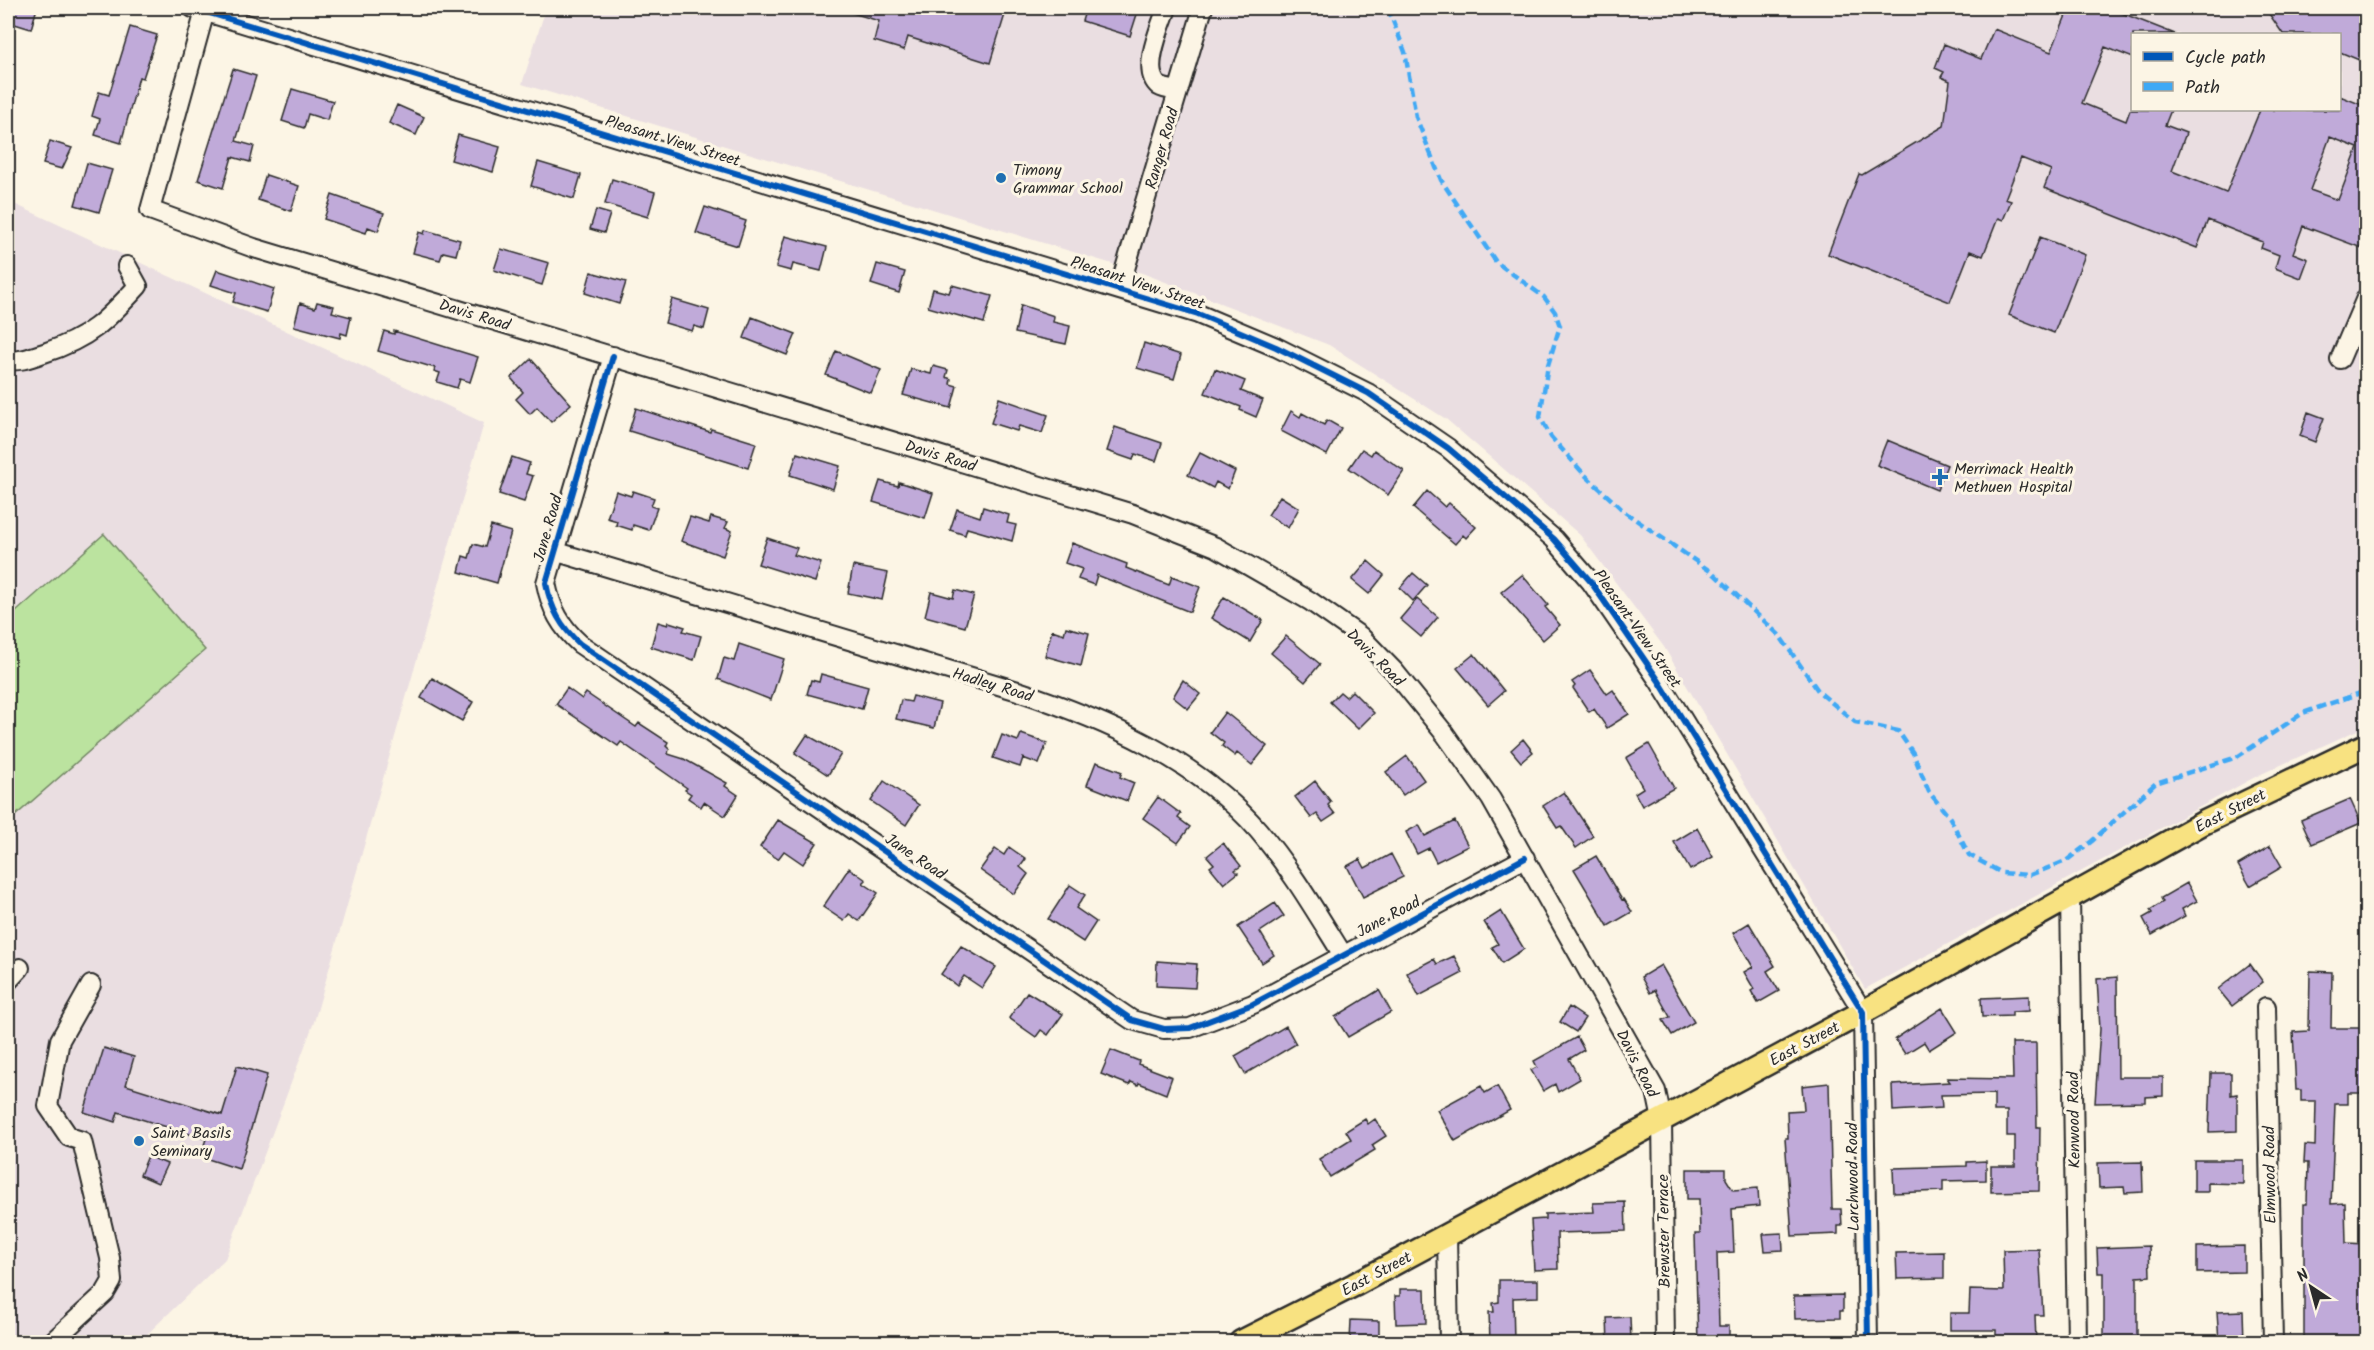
<svg xmlns="http://www.w3.org/2000/svg" width="2374" height="1350" viewBox="0 0 2374 1350" font-family="Kalam,sans-serif">
	<style>
		.built { fill: #eadee1; fill-rule: evenodd }
		.green { fill: #bbe39f; stroke: #738765; stroke-width: 1.5 }
		.building { fill: #c0aad9; stroke: #2b2b2b; stroke-width: 1.5; fill-rule: evenodd }
		.lines { fill: none; stroke-linecap: round; stroke-linejoin: round }
		.minor-casing { stroke: #2b2b2b; stroke-width: 22 }
		.major-casing { stroke: #2b2b2b; stroke-width: 27 }
		.minor { stroke: #fcf5e5; stroke-width: 18 }
		.major { stroke: #f8e281; stroke-width: 22 }
		.quiet { stroke: #3fa9f5; stroke-width: 4.5; stroke-dasharray: 9 4.5; stroke-linecap: butt }
		.cycleway-casing { stroke: #fcf5e5; stroke-width: 10 }
		.cycleway { stroke: #0057b8; stroke-width: 6 }
		.poi-dot { fill: #1f6fb2; stroke: #fcf5e5; stroke-width: 2 }
		.labels { text-anchor: middle; stroke-width: 6; stroke-linejoin: round; paint-order: stroke }
		.street-label { font-size: 16px; fill: #2b2b2b; stroke: #fcf5e5 }
		.poi-label { font-size: 16px; fill: #2b2b2b; stroke: #fcf5e5; text-anchor: start }
	</style>
	<rect width="100%" height="100%" fill="#fcf5e5"/>
	<filter id="ink" filterUnits="userSpaceOnUse"><feTurbulence type="fractalNoise" baseFrequency=".0167" numOctaves="2"/><feDisplacementMap in="SourceGraphic" scale="12" xChannelSelector="R" yChannelSelector="G"/><feConvolveMatrix kernelMatrix="1 2 1 2 8 2 1 2 1" color-interpolation-filters="sRGB"/></filter>
	<g filter="url(#ink)">
		<!-- built -->
		<path class="built" d="M546,8h1820v718l-109,50 -392,213 -201,-342 -84,-112 -134,-116 -117,-74 -187,-72 -620,-189zM2132,34h208v76h-208z
			M8,201l476,222 -170,599 -89,237 -86,83h-131z"/>
		<!-- green -->
		<path class="green" d="M104,534l101,116 -197,172v-203z"/>
		<!-- building -->
		<path class="building" d="M8,8h29l-6,21 -23,-7z
			M846,8h161l-17,55 -82,-26 -4,13 -30,-9 5,-20 -33,-10z
			M1086,8h53l-9,28 -48,-15z
			M2069,8h40l66,26h-42v24l-28,-11 -23,56 44,18 4,-11h41l-6,15 21,8 -14,38 54,22 34,-83h80v-14l27,11v143l-64,-24 -10,27 15,6 -7,19 -26,-10 4,-13 -18,-7 2,-6 -55,-22 -11,28 -153,-60 7,-18 -30,-12 -16,41 6,2 -8,19 -5,-2 -15,38 -13,-5 -20,51 -122,-48 31,-80 3,1 82,-49 6,-45 -9,-4 3,-5 -9,-4 9,-24 37,15 13,-30 57,23zM2330,137l28,11 -20,52 -28,-10z
			M2265,8h102v34l-8,18 -19,-8v-18h-57z
			M130,27l27,8 -14,43 -4,-1 -18,66 -26,-8 5,-16 -8,-3 7,-24 10,3z
			M233,69l23,7 -20,65 18,5 -4,16 -18,-5 -9,31 -25,-8z
			M292,89l41,12 -6,19 -19,-6 -4,14 -22,-7z
			M397,105l27,12 -8,18 -27,-12z
			M458,135l42,12 -7,25 -42,-12z
			M50,141l22,7 -10,21 -19,-5z
			M538,162l43,13 -7,24 -43,-13z
			M87,163l25,7 -13,42 -24,-7z
			M266,175l33,11 -8,25 -33,-11z
			M612,179l43,13 -7,25 -43,-13z
			M332,195l52,18 -6,18 -10,-4 -2,6 -42,-14z
			M705,207l41,14 -8,25 -42,-13z
			M596,210l14,4 -6,19 -14,-4z
			M425,230l35,10 -4,15 -13,-3 -3,8 -27,-7 6,-21 5,2z
			M785,236l42,11 -6,24 -28,-7 -2,7 -15,-4z
			M2040,237l45,18 -31,78 -45,-18z
			M501,249l48,14 -7,22 -48,-15z
			M877,264l28,8 -6,21 -28,-9z
			M217,270l57,19 -7,23 -34,-10 3,-9 -25,-8z
			M591,272l35,10 -7,22 -34,-11z
			M952,285l40,11 -8,27 -56,-16 5,-18 16,4z
			M672,299l37,11 -5,19 -10,-3 -2,5 -27,-8z
			M317,302l17,4 -2,6 19,5 -4,18 -6,-2 -1,5 -46,-12 6,-23 15,5z
			M1021,305l33,11 -1,6 17,4 -4,18 -51,-11z
			M752,317l44,17 -9,21 -43,-17z
			M384,331l10,3v-3l84,26 -8,25 -10,-3 -3,9 -20,-6 3,-9 -6,-2 1,-3 -57,-17z
			M1144,343l37,12 -7,24 -37,-11z
			M836,351l45,19 -10,23 -45,-18z
			M531,359l40,45 -20,18 -14,-15 -7,7 -14,-15 7,-7 -12,-14z
			M933,366l15,4 -2,7 5,2 -1,5 7,2 -6,22 -48,-13 8,-26 20,5z
			M1215,369l30,12 -4,10 22,9 -7,17 -16,-7 1,-3 -36,-14z
			M999,398l49,17 -6,18 -23,-7 -2,5 -26,-8z
			M636,408l74,24 1,-3 45,14 -8,25 -119,-37z
			M1291,411l9,6 2,-4 22,12 3,-5 14,8 -14,27 -46,-24z
			M2308,412l16,6 -9,24 -15,-6z
			M1115,427l47,16 -6,18 -21,-7 -2,6 -26,-9z
			M1887,440l60,25 -10,25 -60,-25z
			M1362,449l9,6 3,-5 30,21 -16,24 -39,-27z
			M797,453l43,13 -7,23 -43,-14z
			M1200,453l35,18 -7,18 -12,-7 -3,6 -25,-13z
			M512,457l18,6 -4,11 7,2 -9,26 -25,-8z
			M880,481l18,5 1,-4 34,11 -8,25 -52,-16z
			M616,491l15,5 2,-5 21,7 -3,8 6,2 -8,22 -16,-5 -1,5 -16,-5 1,-4 -10,-3z
			M1427,491l18,16 4,-4 27,24 -10,11 -3,-3 -8,9 -42,-36z
			M1280,496l19,12 -11,20 -20,-13z
			M983,507l26,8 -2,8 9,2 -4,16 -45,-13 -2,7 -15,-5 7,-21 23,8z
			M690,517l19,6 2,-6 17,5 -3,6 7,3 -9,25 -42,-15z
			M491,526l20,6 -14,51 -38,-11 4,-16 6,2 4,-14 12,3z
			M767,538l30,10 -3,7 27,8 -6,19 -57,-18z
			M1072,543l55,21 -1,4 43,17 3,-9 28,11 -10,25 -93,-37 -3,10 -16,-6 4,-10 -17,-6z
			M1368,561l16,14 -15,19 -17,-14z
			M853,566l35,7 -6,27 -34,-7z
			M1413,573l14,12 -14,16 -13,-13z
			M1522,575l26,30 -3,2 15,18 -17,15 -42,-48z
			M955,590l19,5 -9,32 -40,-11 6,-24 22,6z
			M1224,597l39,23 -13,22 -39,-24z
			M1417,599l21,18 -17,20 -21,-18z
			M658,622l10,3 1,-3 16,5 -2,4 18,5 -7,24 -43,-13z
			M1066,627l23,6 -8,33 -36,-10 7,-26 12,4z
			M1286,636l34,28 -15,18 -34,-29z
			M739,644l45,15 -13,41 -53,-21 6,-21 10,3z
			M1474,654l30,37 -16,14 -31,-37z
			M1590,670l17,24 6,-4 16,24 -22,14 -13,-19 -5,3 -16,-24 2,-2 -3,-4z
			M821,674l47,13 -6,22 -55,-15 4,-14 8,2z
			M432,678l41,24 -11,19 -41,-23z
			M1183,680l17,14 -12,15 -15,-12z
			M567,688l15,11 4,-6 50,34 3,-4 29,19 -2,4 3,3 -1,5 16,5 43,24 -2,3 13,9 -13,21 -21,-14 -3,5 -13,-9 3,-4 -6,-4 2,-2 -66,-46 -3,4 -62,-42z
			M1352,691l22,22 -16,16 -28,-27 10,-10 6,5z
			M913,696l27,7 -6,25 -38,-9 5,-19 10,2z
			M1225,712l42,34 -15,19 -15,-12 -2,3 -13,-10 2,-3 -14,-11z
			M1021,734l26,9 -8,21 -16,-6 -3,9 -27,-9 9,-23 16,6z
			M807,735l34,19 -13,21 -33,-22z
			M1523,739l10,13 -12,10 -10,-12z
			M1649,744l25,44 -32,18 -7,-13 8,-5 -17,-30z
			M1407,756l17,24 -21,15 -17,-23z
			M1096,762l26,10 -2,5 14,6 -7,18 -40,-16z
			M884,781l35,24 -13,20 -35,-24z
			M1315,781l16,21 -3,3 7,9 -12,8 -6,-8 -6,4 -16,-21z
			M1564,792l29,44 -17,12 -15,-22 -4,2 -14,-22z
			M1158,797l23,17 -3,4 12,9 -12,16 -35,-25z
			M2350,799l11,24 -49,21 -11,-24z
			M778,820l39,23 -14,21 -19,-13 -6,8 -18,-12z
			M1455,821l13,25 -32,16 -7,-14 -12,6 -11,-22 13,-7 6,11z
			M1697,828l16,29 -23,13 -16,-28z
			M1223,843l18,23 -6,4 3,3 -14,11 -14,-17 4,-3 -7,-8z
			M2270,846l12,21 -32,19 -12,-21z
			M1009,847l17,12 -6,8 8,7 -14,20 -34,-24 15,-21 9,6z
			M1391,854l12,23 -40,20 -16,-31 13,-7 5,9z
			M1596,856l26,44 2,-1 8,13 -24,14 -34,-57z
			M849,868l17,12 -3,3 15,10 -19,28 -10,-7 -5,7 -21,-14z
			M2187,883l10,18 -15,8 3,7 -33,19 -9,-17 9,-5 -2,-3 13,-8 -2,-4z
			M1070,885l15,10 -9,13 20,14 -13,20 -35,-23z
			M1275,903l9,13 -24,16 14,23 -12,8 -24,-36z
			M1501,911l23,38 -22,14 -10,-16 6,-3 -14,-22z
			M1749,923l26,43 -8,5 12,20 -21,12 -7,-12 3,-2 -10,-17 9,-5 -20,-34z
			M961,946l35,21 -14,21 -18,-12 -7,10 -16,-12z
			M1454,956l9,17 -44,23 -12,-23 27,-14 3,5z
			M1157,961l40,3 -2,24 -39,-2z
			M2250,964l13,18 -31,24 -14,-17z
			M1661,965l33,57 -22,13 -9,-15 7,-3 -15,-27 -5,3 -9,-16z
			M2310,971l22,1 -1,56h36v65h-19v11h-13l-4,100 14,-1 1,40 21,1v98h-63v-138h3l1,-41h-4l1,-18 10,1 1,-45h-15v-11h-5l-3,-58 16,-1z
			M2117,977l1,100h45v19l-18,1v5l-50,1 5,-74 -3,-50z
			M1379,990l12,22 -43,25 -13,-20z
			M1027,992l36,22 -15,21 -7,-5 -5,7 -27,-19z
			M2029,996v15l-17,1v4l-30,1 -1,-19z
			M1569,1007l16,11 -9,14 -16,-10z
			M1942,1008l15,24 -28,18 -5,-8 -19,12 -10,-15z
			M1286,1026l10,18 -51,30 -10,-18z
			M1577,1037l7,13 -15,9 11,20 -22,13 -3,-8 -12,7 -12,-21 6,-3 -3,-6z
			M2012,1043h24l1,84h3l-1,64 -48,1v-26h24v-30h-8v-25h-13v-17l-53,1 1,13 -49,3 -1,-26 58,-3 -3,-4 66,1z
			M104,1048l30,9 -8,28 96,30 15,-49 30,9 -28,94 -31,-10 4,-11 -8,-3 2,-6 -88,-27 -3,10 -31,-10z
			M1111,1050l28,11 -1,3 34,13 -6,17 -27,-11 -1,2 -7,-3 -2,3 -28,-11z
			M2211,1073h20v22l6,-1v37l-28,1z
			M1829,1083l3,126h9l1,17h-4v8l-46,2 -7,-98h3l-1,-27 17,-1 -2,-24z
			M1481,1086l4,7 12,-7 13,24 -55,31 -18,-31z
			M1365,1119l3,5 7,-5 11,17 -14,9 3,5 -45,27 -11,-18 32,-20 -5,-8z
			M148,1156l19,8 -9,19 -18,-8z
			M2194,1160h49v24l-35,-1v9h-14z
			M1986,1161v19l-43,1v10l-49,2 -1,-25 74,-2v-4z
			M2142,1162l1,30 -18,1 -1,-6 -25,1 -1,-25z
			M1687,1169h39v10l7,11 25,-2 1,18 -27,3 2,43 -17,1 2,73h10v16h-31l-3,-108h5l-1,-35h-12z
			M1625,1202l1,29 -69,2 1,36 -24,1 -3,-50 14,-1v-5l49,-2 -1,-9z
			M1782,1233l1,17 -18,1 -2,-17z
			M2149,1246l1,30 -13,1v65h-33v-69h-6l-1,-25z
			M2244,1246v26l-47,1v-26z
			M2039,1249l4,66h-8l1,27h-40v-12h-46v-17h19l1,-23 34,1 -1,-41z
			M1944,1252v26l-47,1 -1,-26z
			M1499,1280h39v17l-25,1 1,44h-24l-1,-30h5l-1,-9 6,-1z
			M1400,1289h25l1,34 -30,1 -1,-28h5z
			M1843,1295v16h-3v7l-45,1 -1,-23z
			M2243,1311l1,31h-25l-2,-30z
			M1630,1317l1,25h-23l-1,-24z
			M1351,1320l28,1v21h-29z"/>
		<g class="lines">
			<!-- minor casing -->
			<g class="minor-casing">
				<path id="minor" d="M193,8l1005,306 78,33 92,46 80,55 106,91 37,43 68,99 204,331 5,330
					M1167,8c-6,18 -27,63 -8,78 5,3 13,4 19,5
					M205,11l-55,199 104,38 879,266 83,33 94,54 50,35 34,35 51,63 46,65 165,292 6,29 3,222
					M1119,289l84,-281
					M613,356l-67,227c5,26 15,44 34,61l552,376 32,9 26,-1 63,-24 272,-146
					M2340,359l26,-61
					M8,360c13,2 23,-3 36,-7 46,-15 62,-32 94,-67l-11,-20
					M554,551l464,140c87,29 178,68 240,139 33,39 58,82 85,125
					M2070,897l7,445
					M8,981l12,-13
					M2266,1007l7,335
					M1447,1235l2,107
					M52,1342l53,-49 7,-12 -2,-23 -28,-117 -13,-4 -21,-31 12,-66 31,-55"/>
			</g>
			<!-- major casing -->
			<g class="major-casing">
				<path id="major" d="M1241,1342l113,-57 509,-273 340,-189 163,-78"/>
			</g>
			<!-- minor -->
			<use href="#minor" class="minor"/>
			<!-- major -->
			<use href="#major" class="major"/>
			<!-- quiet -->
			<path class="quiet" d="M1388,8l17,44 11,65 25,63 55,82 48,35 11,15 5,14 -12,39 -8,52 11,20 33,37 42,39 87,60 66,62 40,57 36,30 43,9 15,22 16,39 21,26 19,37 33,18 28,2 36,-14 26,-20 64,-58 81,-26 66,-44 63,-22"/>
			<!-- cycleway casing -->
			<g class="cycleway-casing">
				<path id="cycleway" d="M193,8l1005,306 78,33 92,46 80,55 106,91 37,43 68,99 204,331 5,330
					M613,356l-67,227c5,26 15,44 34,61l552,376 32,9 26,-1 63,-24 272,-146"/>
			</g>
			<!-- cycleway -->
			<use href="#cycleway" class="cycleway"/>
		</g>
	</g>
	<!-- markers -->
	<g class="poi-dot">
		<circle cx="1001" cy="178" r="6"/>
		<path d="M1937 468h6v6h6v6h-6v6h-6v-6h-6v-6h6z"/>
		<circle cx="139" cy="1141" r="6"/>
	</g>
	<g class="labels">
		<!-- street labels -->
		<g class="street-label">
			<text transform="translate(673 140) rotate(17)" y="6">Pleasant View Street</text>
			<text transform="translate(1161 148) rotate(-74)" y="6">Ranger Road</text>
			<text transform="translate(1138 282) rotate(18)" y="6">Pleasant View Street</text>
			<text transform="translate(475 314) rotate(17)" y="6">Davis Road</text>
			<text transform="translate(941 455) rotate(17)" y="6">Davis Road</text>
			<text transform="translate(547 528) rotate(-74)" y="6">Jane Road</text>
			<text transform="translate(1638 628) rotate(55)" y="6">Pleasant View Street</text>
			<text transform="translate(1376 657) rotate(45)" y="6">Davis Road</text>
			<text transform="translate(993 684) rotate(17)" y="6">Hadley Road</text>
			<text transform="translate(2230 810) rotate(-27)" y="6">East Street</text>
			<text transform="translate(916 856) rotate(34)" y="6">Jane Road</text>
			<text transform="translate(1388 916) rotate(-28)" y="6">Jane Road</text>
			<text transform="translate(1804 1043) rotate(-28)" y="6">East Street</text>
			<text transform="translate(1638 1063) rotate(63)" y="6">Davis Road</text>
			<text transform="translate(2073 1120) rotate(-91)" y="6">Kenwood Road</text>
			<text transform="translate(2269 1175) rotate(-91)" y="6">Elmwood Road</text>
			<text transform="translate(1852 1177) rotate(-91)" y="6">Larchwood Road</text>
			<text transform="translate(1663 1231) rotate(-91)" y="6">Brewster Terrace</text>
			<text transform="translate(1376 1273) rotate(-28)" y="6">East Street</text>
		</g>
		<!-- poi labels -->
		<g class="poi-label">
			<text x="1013" y="175">Timony<tspan x="1013" dy="18">Grammar School</tspan></text>
			<text x="1954" y="474">Merrimack Health<tspan x="1954" dy="18">Methuen Hospital</tspan></text>
			<text x="151" y="1138">Saint Basils<tspan x="151" dy="18">Seminary</tspan></text>
		</g>
	</g>
	<!-- margin -->
	<rect width="2374" height="1350" fill="none" stroke="#fcf5e5" stroke-width="30"/>
	<rect x="15" y="15" width="2344" height="1320" fill="none" stroke="#2b2b2b" stroke-width="2" filter="url(#ink)"/>
	<!-- legend -->
	<rect x="2131" y="33" width="210" height="78" fill="#fcf5e5" stroke="#a8a49b" stroke-width="1.5"/>
	<rect x="2143" y="52" width="30" height="9" fill="#0057b8" stroke="#a8a49b" stroke-width="1.5"/>
	<text x="2185" y="63" font-size="18" fill="#2b2b2b">Cycle path</text>
	<rect x="2143" y="82" width="30" height="9" fill="#3fa9f5" stroke="#a8a49b" stroke-width="1.5"/>
	<text x="2185" y="93" font-size="18" fill="#2b2b2b">Path</text>
	<!-- north arrow -->
	<g transform="translate(2311 1287) rotate(324)" stroke="#fcf5e5" stroke-width="4.5" paint-order="stroke">
	<path d="M0-4.5L10 22L0 15L-10 22Z" fill="#2b2b2b"/>
	<text y="-9" font-size="16" font-weight="bold" text-anchor="middle" fill="#2b2b2b">N</text>
	</g>
</svg>
